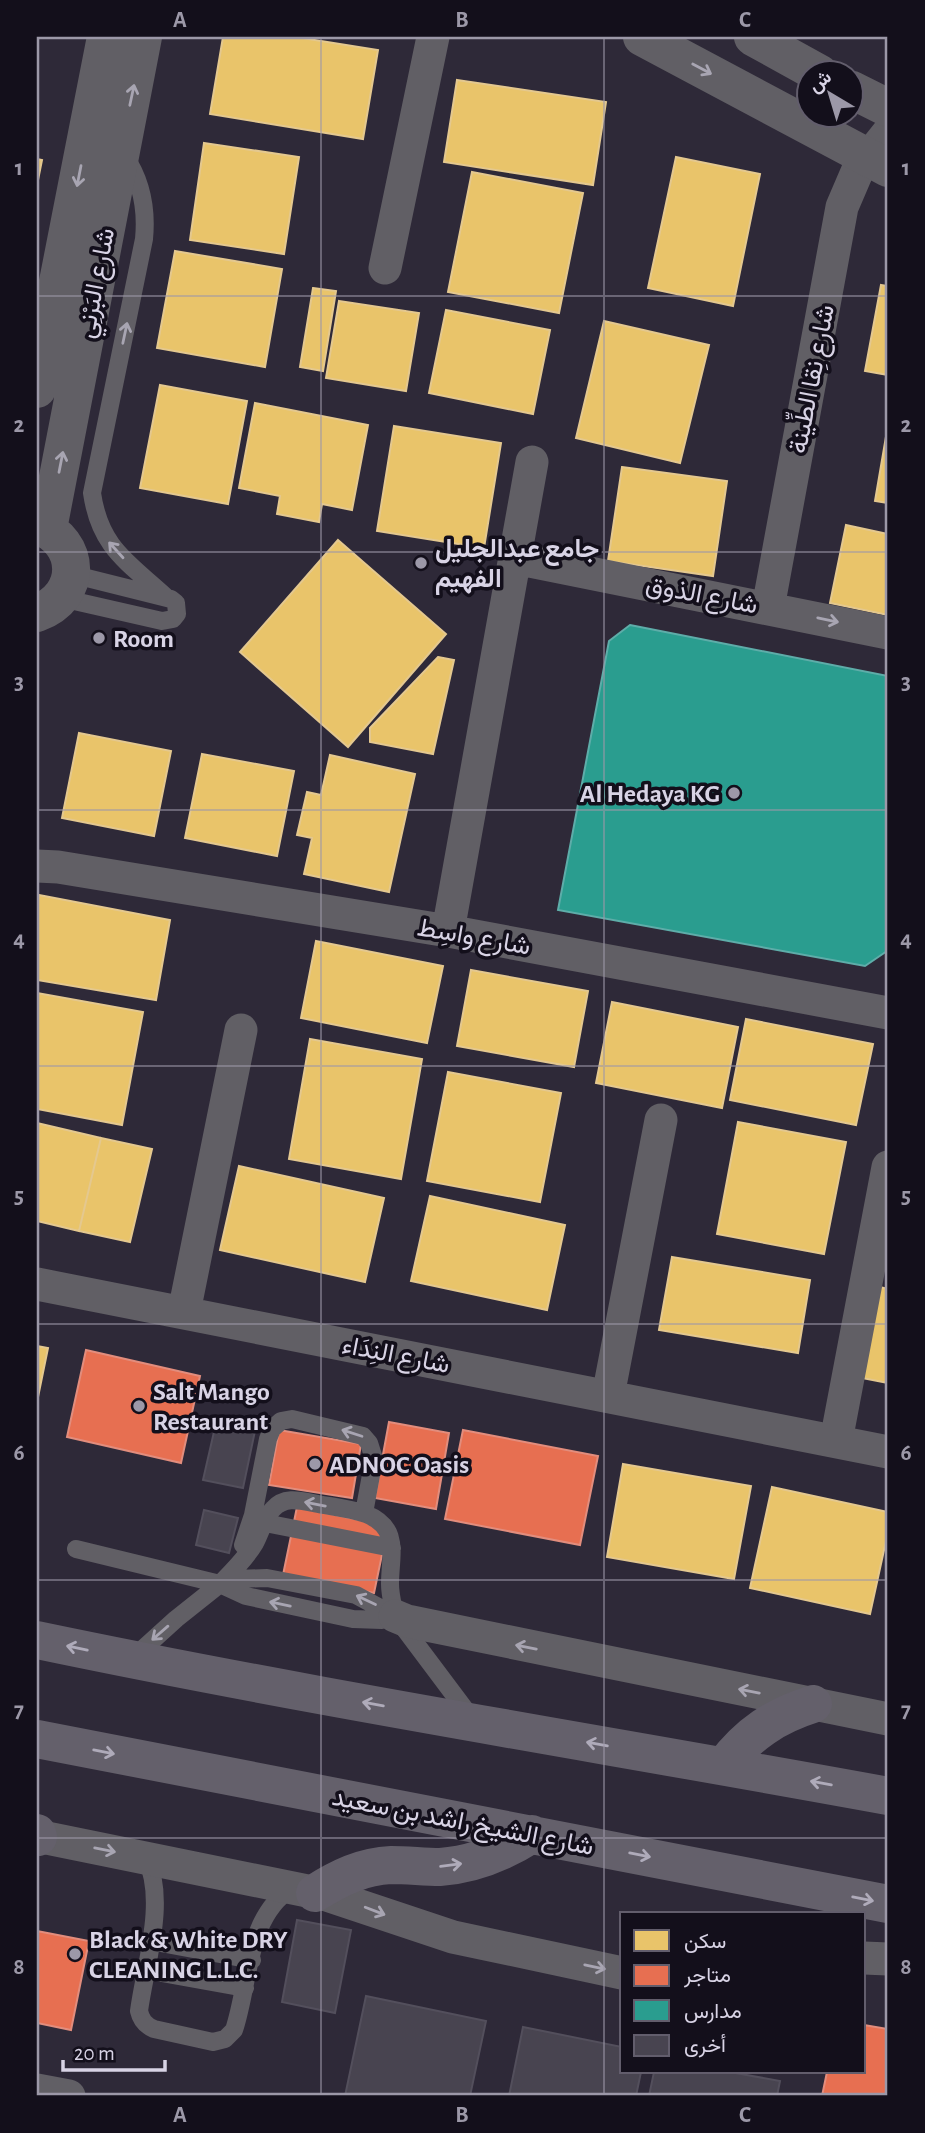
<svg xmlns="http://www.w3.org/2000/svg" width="925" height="2133" viewBox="0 0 925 2133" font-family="'Alegreya Sans',Vazirmatn,sans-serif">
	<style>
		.homes { fill: #e9c46a; stroke: #e4c88f; stroke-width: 2 }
		.shops { fill: #e76f51; stroke: #e28d7d; stroke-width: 2 }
		.schools { fill: #2a9d8f; stroke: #5eada9; stroke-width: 2 }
		.building { fill: #484450; stroke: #534f5c; stroke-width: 2 }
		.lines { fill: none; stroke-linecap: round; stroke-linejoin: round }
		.service { stroke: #615f65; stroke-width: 18 }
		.minor { stroke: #615f65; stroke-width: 33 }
		.tertiary { stroke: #615f65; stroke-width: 38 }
		.primary { stroke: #64606b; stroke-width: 38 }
		.oneway { stroke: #a8a5b2 }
		.oneway2 { stroke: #afabba }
		.grid { fill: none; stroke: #9c98a8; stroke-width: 2; stroke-opacity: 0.55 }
		.poi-dot { fill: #9c98a8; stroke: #130f1b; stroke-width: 2.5 }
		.labels { text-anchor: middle; stroke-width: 7; stroke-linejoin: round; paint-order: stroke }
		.street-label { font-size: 26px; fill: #d8d3e5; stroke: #130f1b }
		.poi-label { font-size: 26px; font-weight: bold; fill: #d8d3e5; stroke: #130f1b; text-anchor: start }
		.neatline { fill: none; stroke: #9c98a8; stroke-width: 2.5 }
		.grid-label { font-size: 23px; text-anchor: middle; font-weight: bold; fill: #9c98a8 }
	</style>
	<rect width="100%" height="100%" fill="#2e2938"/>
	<!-- homes -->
	<path class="homes" d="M223,37h73l82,13 -15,89 -153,-25z
		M457,80l149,22 -13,83 -149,-23z
		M204,143l95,14 -15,97 -94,-14z
		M676,157l84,17 -27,132 -85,-18z
		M37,159l5,1 -5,25z
		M472,172l111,21 -24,120 -111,-21z
		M175,251l107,18 -17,98 -108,-19z
		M881,285l7,1v89l-23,-4z
		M313,288l23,3 -13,80 -23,-4z
		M339,301l80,12 -13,78 -80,-13z
		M446,310l104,20 -17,84 -104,-21z
		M604,321l105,24 -29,118 -104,-25z
		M160,385l87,16 -19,103 -88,-16z
		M255,403l113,22 -16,85 -30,-6 -3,18 -42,-8 3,-18 -41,-8z
		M888,425v78l-13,-2z
		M394,426l107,17 -17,105 -107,-17z
		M622,467l105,14 -14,95 -105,-15z
		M846,525l42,9v81l-58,-12z
		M338,540l108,94 -98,113 -108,-95z
		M438,657l16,3 -21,94 -63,-12v-14z
		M79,733l92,18 -17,85 -92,-18z
		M202,754l92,17 -17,85 -92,-18z
		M330,755l85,19 -26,118 -85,-18 8,-36 -15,-3 10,-43 14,3z
		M39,895l131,25 -14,80 -119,-20v-75z
		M316,941l127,25 -16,77 -126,-25z
		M471,970l117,21 -14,76 -117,-21z
		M37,993l106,19 -21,113 -85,-16z
		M612,1002l126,25 -16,81 -126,-25z
		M746,1019l127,25 -17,81 -126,-25z
		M310,1039l112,20 -21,120 -112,-20z
		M448,1072l113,21 -21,109 -113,-21z
		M738,1122l108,20 -22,112 -107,-20z
		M37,1123l64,15 -22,93 -42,-10z
		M101,1138l51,11 -22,93 -51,-11z
		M239,1166l145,32 -19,84 -145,-32z
		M430,1196l135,29 -18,85 -136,-29z
		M672,1257l138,23 -12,73 -139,-23z
		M880,1287l8,2v94l-26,-5z
		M37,1346l11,2 -11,54z
		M623,1464l128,22 -17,93 -127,-22z
		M772,1487l116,25v20l-18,82 -120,-26z"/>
	<!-- shops -->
	<path class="shops" d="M86,1350l114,26 -19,87 -114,-26z
		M389,1422l60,11 -13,76 -61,-11z
		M279,1430l82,14 -9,54 -83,-13z
		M463,1430l135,26 -18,89 -135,-26z
		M297,1507l91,19 -14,67 -91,-18z
		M37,1931l52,10 -18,89 -34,-7z
		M864,2025l24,4v67h-66l5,-24h37z"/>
	<!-- schools -->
	<path class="schools" d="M630,625l258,51 -1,275 -22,15 -307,-56 51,-269z"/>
	<!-- building -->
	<path class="building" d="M216,1423l39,8 -12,57 -40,-8z
		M204,1510l34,8 -9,35 -33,-8z
		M297,1920l54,10 -16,83 -53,-11z
		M366,1996l120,25 -16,75h-125z
		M523,2027l99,20v25h19l-5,24h-127z
		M654,2072h76l50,9 -3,15h-128z"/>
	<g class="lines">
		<!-- service -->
		<path class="service" d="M124,155c18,26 23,53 20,84l-52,254c8,55 36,69 74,104
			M61,598l101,23 11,-2 4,-5 -1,-11 -5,-4 -100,-25
			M265,1523l127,25
			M243,1545l10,-30 15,-76 4,-10 9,-8 11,-2 71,17 6,7 5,16 -10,54
			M76,1549l144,35 26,12 107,23 29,1 13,-4c-2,-11 -5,-21 -5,-32 0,-29 11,-56 -24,-70 -15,-5 -32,-7 -48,-10 -16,-3 -33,-9 -45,5 -9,9 -12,23 -18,34 -9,15 -22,28 -35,41
			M133,1658l43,-39 44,-35 15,-5 32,-1 89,17 39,21 78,104
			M146,1858c21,42 -1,108 -7,153 2,9 6,14 15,18l59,13 12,-3 9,-9c16,-48 12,-113 58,-142
			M150,1941l102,19
			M145,1970l100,18"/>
		<!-- minor -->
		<path class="minor" d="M385,268l48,-231
			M515,558l373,75
			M768,608l74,-401 15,-35 31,-39
			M37,866l21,1 390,64 440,82
			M448,931l84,-469
			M37,1284l851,168
			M184,1312l57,-282
			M608,1396l53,-276
			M836,1441l52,-274
			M395,1616l12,5 481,98
			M37,1836l290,59 126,42 169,36
			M864,1958l24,1
			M37,2090l32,6"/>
		<!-- tertiary -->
		<path class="tertiary" d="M642,37l246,131
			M753,37l67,37
			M852,90l36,18
			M37,389l69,-352
			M37,525c45,17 46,71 0,88
			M48,529l95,-492"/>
		<!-- primary -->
		<path class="primary" d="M37,1640c282,59 567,104 851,156
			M37,1739l851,165
			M724,1766c24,-32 51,-50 89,-62
			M37,1833l1,4
			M315,1893c24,-15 48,-27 76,-28 17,0 33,2 49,2 34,-2 64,-15 92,-33"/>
	</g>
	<!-- one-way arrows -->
	<defs><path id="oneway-shaft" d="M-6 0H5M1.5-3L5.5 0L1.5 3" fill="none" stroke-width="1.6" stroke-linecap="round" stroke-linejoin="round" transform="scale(1.75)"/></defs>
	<g class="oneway">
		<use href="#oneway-shaft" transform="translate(702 69) rotate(28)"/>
		<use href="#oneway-shaft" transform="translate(132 95) rotate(-78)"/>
		<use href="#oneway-shaft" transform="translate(79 176) rotate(101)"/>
		<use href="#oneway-shaft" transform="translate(125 333) rotate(-78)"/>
		<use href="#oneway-shaft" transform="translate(61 462) rotate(-79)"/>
		<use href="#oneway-shaft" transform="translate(116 550) rotate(-132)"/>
		<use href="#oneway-shaft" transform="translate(828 620) rotate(12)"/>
		<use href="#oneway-shaft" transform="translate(352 1433) rotate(-162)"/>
		<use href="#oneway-shaft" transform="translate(315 1504) rotate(-169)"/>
		<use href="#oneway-shaft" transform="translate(366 1600) rotate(-155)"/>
		<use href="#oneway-shaft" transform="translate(280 1604) rotate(-168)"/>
		<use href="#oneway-shaft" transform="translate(160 1633) rotate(139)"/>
		<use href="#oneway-shaft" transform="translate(526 1647) rotate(-169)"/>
		<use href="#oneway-shaft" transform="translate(749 1691) rotate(-169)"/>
		<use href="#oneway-shaft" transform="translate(105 1850) rotate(11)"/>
		<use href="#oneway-shaft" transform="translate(375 1911) rotate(21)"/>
		<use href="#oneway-shaft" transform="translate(595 1967) rotate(12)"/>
	</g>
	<g class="oneway2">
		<use href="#oneway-shaft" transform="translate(77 1648) rotate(-168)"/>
		<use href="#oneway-shaft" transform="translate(373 1704) rotate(-170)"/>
		<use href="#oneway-shaft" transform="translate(597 1744) rotate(-170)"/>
		<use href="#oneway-shaft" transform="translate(104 1752) rotate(11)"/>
		<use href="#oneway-shaft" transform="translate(821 1783) rotate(-170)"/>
		<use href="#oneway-shaft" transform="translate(640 1855) rotate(11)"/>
		<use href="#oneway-shaft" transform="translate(451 1865) rotate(-7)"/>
		<use href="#oneway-shaft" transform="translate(863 1899) rotate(11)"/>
	</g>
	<!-- grid -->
	<path class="grid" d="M321,37v2059M604,37v2059M37,296h851M37,552h851M37,810h851M37,1066h851M37,1324h851M37,1580h851M37,1838h851"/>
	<!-- markers -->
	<g class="poi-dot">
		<circle cx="421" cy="563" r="7"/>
		<circle cx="99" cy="638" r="7"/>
		<circle cx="734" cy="793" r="7"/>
		<circle cx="139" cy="1406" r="7"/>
		<circle cx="315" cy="1464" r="7"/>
		<circle cx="75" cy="1954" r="7"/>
	</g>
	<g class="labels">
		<!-- street labels -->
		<g class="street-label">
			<text transform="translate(95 283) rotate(-79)" y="9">شارع البَرْنِي</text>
			<text transform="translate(811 379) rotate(-79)" y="9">شارع نِقا الطِّينة</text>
			<text transform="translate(702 594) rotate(11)" y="9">شارع الذوق</text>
			<text transform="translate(474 936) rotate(10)" y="9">شارع واسِط</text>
			<text transform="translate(396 1354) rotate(11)" y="9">شارع النِدَاء</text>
			<text transform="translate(463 1821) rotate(11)" y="9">شارع الشيخ راشد بن سعيد</text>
		</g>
		<!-- poi labels -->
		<g class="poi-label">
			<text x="435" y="557">جامع عبدالجليل<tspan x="435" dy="30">الفهيم</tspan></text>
			<text x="113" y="647">Room</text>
			<text x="720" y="802" text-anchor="end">Al Hedaya KG</text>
			<text x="153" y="1400">Salt Mango<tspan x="153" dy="30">Restaurant</tspan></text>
			<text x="329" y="1473">ADNOC Oasis</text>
			<text x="89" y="1948">Black &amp; White DRY<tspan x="89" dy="30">CLEANING L.L.C.</tspan></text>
		</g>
	</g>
	<!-- border -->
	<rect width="925" height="2133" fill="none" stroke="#130f1b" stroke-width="77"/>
	<!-- legend -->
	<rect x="620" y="1912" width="245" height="161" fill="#130f1b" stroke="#625d6c" stroke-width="2"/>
	<rect x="634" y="1930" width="35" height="21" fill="#e9c46a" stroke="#625d6c" stroke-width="2"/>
	<text x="684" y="1948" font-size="21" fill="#d8d3e5">سكن</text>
	<rect x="634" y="1965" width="35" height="21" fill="#e76f51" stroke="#625d6c" stroke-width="2"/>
	<text x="684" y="1982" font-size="21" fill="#d8d3e5">متاجر</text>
	<rect x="634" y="2000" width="35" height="21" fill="#2a9d8f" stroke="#625d6c" stroke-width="2"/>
	<text x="684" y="2018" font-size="21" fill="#d8d3e5">مدارس</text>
	<rect x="634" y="2035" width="35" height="21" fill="#484450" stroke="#625d6c" stroke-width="2"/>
	<text x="684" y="2052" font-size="21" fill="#d8d3e5">أخرى</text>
	<!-- north arrow -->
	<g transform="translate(830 94) rotate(322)"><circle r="33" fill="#130f1b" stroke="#625d6c" stroke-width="2"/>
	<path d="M0-5L12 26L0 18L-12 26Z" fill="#9c98a8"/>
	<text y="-10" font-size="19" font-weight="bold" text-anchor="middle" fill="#d8d3e5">ش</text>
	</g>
	<!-- scale -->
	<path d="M63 2060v10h102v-10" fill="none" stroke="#d8d3e5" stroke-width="3.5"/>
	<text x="74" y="2060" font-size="21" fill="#d8d3e5" stroke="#130f1b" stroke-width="5" paint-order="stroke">20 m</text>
	<rect x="38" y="38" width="848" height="2056" class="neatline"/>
	<g class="grid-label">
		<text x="180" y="27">A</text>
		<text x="462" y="27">B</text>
		<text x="745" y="27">C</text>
		<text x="19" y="175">1</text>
		<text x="906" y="175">1</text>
		<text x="19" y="432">2</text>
		<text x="906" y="432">2</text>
		<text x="19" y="689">3</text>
		<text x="906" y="689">3</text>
		<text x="19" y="946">4</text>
		<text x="906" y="946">4</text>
		<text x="19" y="1203">5</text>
		<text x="906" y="1203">5</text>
		<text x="19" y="1460">6</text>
		<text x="906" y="1460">6</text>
		<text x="19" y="1717">7</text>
		<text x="906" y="1717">7</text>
		<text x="19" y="1974">8</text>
		<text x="906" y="1974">8</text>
		<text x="180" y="2122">A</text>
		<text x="462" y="2122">B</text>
		<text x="745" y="2122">C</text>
	</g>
</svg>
